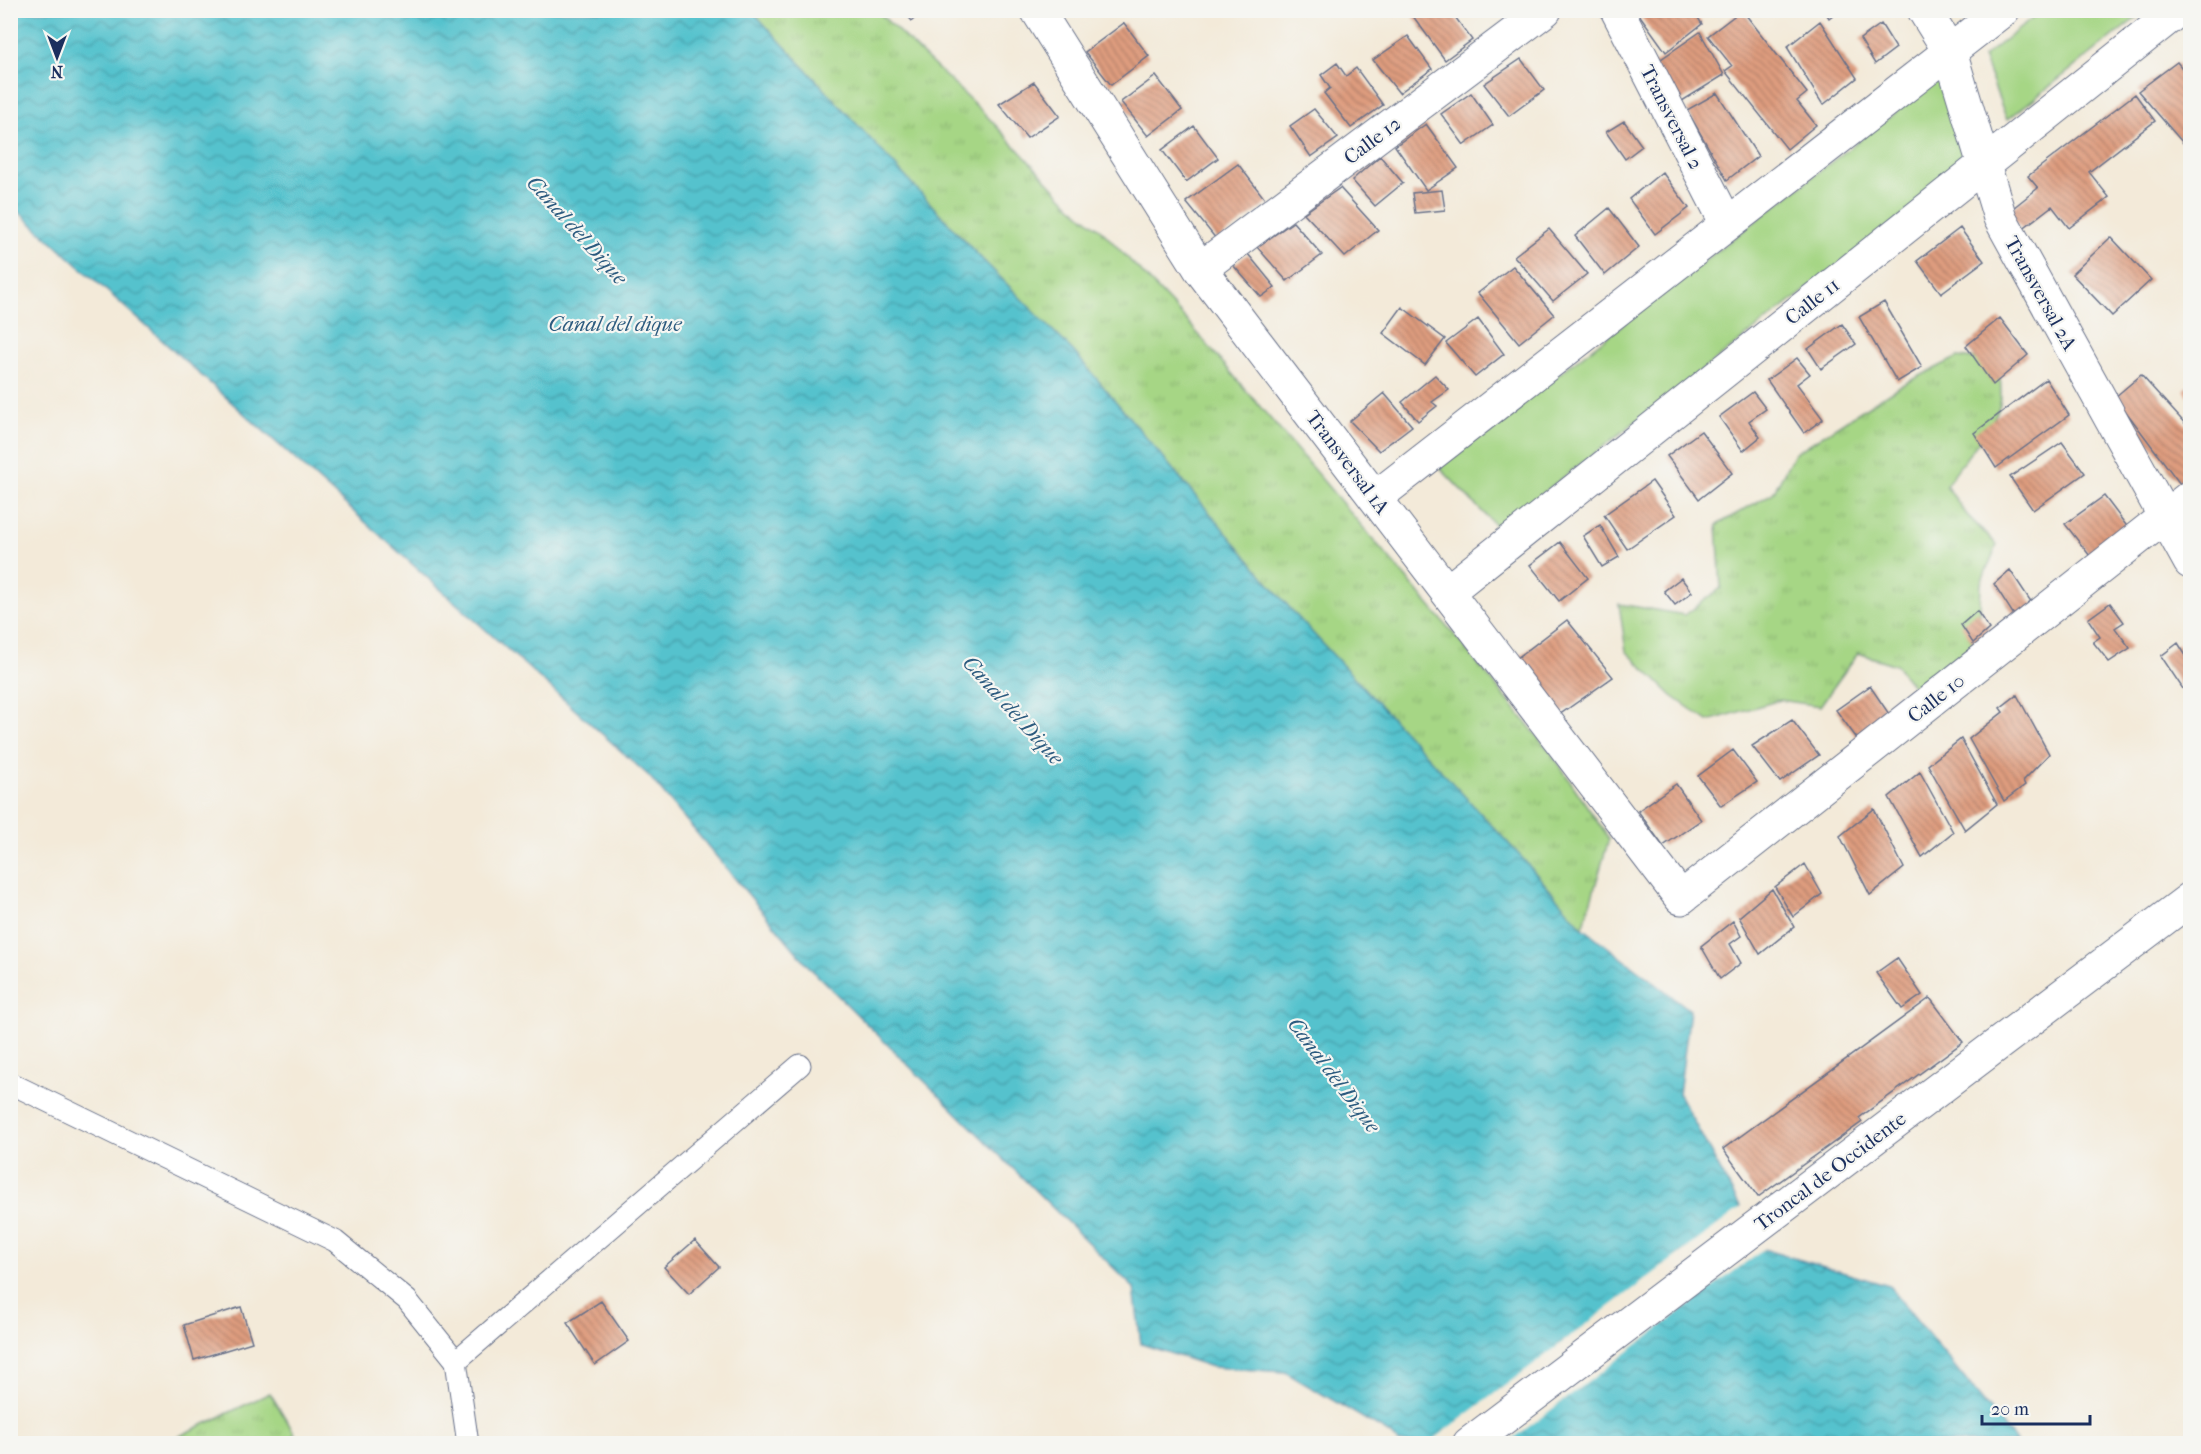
<svg xmlns="http://www.w3.org/2000/svg" width="2201" height="1454" viewBox="0 0 2201 1454" font-family="'IM FELL French Canon',serif">
	<style>
		.grass { fill: url(#grass-tufts); stroke: #608272; stroke-width: 1.5 }
		.garden { fill: #a6d685; stroke: #608272; stroke-width: 1.5 }
		.water { fill: url(#water-waves); stroke: #387896; stroke-width: 1.5 }
		.pier { fill: #f3ead9 }
		.building { fill: url(#building-back-hatch) }
		.lines { fill: none; stroke-linecap: round; stroke-linejoin: round }
		.lane-casing { stroke: #677089; stroke-width: 23 }
		.street-casing { stroke: #677089; stroke-width: 35 }
		.highway-casing { stroke: #677089; stroke-width: 35 }
		.lane { stroke: #fff; stroke-width: 21 }
		.street { stroke: #fff; stroke-width: 33 }
		.highway { stroke: #fff; stroke-width: 33 }
		.labels { text-anchor: middle; stroke-width: 4.5; stroke-linejoin: round; paint-order: stroke }
		.street-label { font-size: 20px; fill: #1b2f5e; stroke: #f6f6f2 }
		.water-label { font-size: 21px; font-style: italic; fill: #2c5b7f; stroke: #f6f6f2 }
	</style>
	<defs>
		<pattern id="grass-tufts" width="24" height="20" patternUnits="userSpaceOnUse" patternTransform="scale(1.5)"><rect width="24" height="20" fill="#a6d685"/><path d="M3 7l-1-3M5 7V3M7 7l1-3M15 17l-1-3M17 17v-4M19 17l1-3" fill="none" stroke="#8eb875"/></pattern>
		<pattern id="water-waves" width="16" height="10" patternUnits="userSpaceOnUse" patternTransform="scale(1.5)"><rect width="16" height="10" fill="#55c2cd"/><path d="M0 5q4-4 8 0t8 0" fill="none" stroke="#469eaa"/></pattern>
		<pattern id="building-back-hatch" width="6" height="6" patternUnits="userSpaceOnUse" patternTransform="scale(1.5)"><rect width="6" height="6" fill="#de9c7e"/><path d="M-1 5l2 2M0 0l6 6M5-1l2 2" fill="none" stroke="#b3806a"/></pattern>
	</defs>
	<rect width="100%" height="100%" fill="#f6f6f2"/>
	<filter id="ink" filterUnits="userSpaceOnUse"><feTurbulence type="fractalNoise" baseFrequency=".0167" numOctaves="2"/><feDisplacementMap in="SourceGraphic" scale="12" xChannelSelector="R" yChannelSelector="G"/><feConvolveMatrix kernelMatrix="1 2 1 2 8 2 1 2 1" color-interpolation-filters="sRGB"/></filter>
	<filter id="wash" filterUnits="userSpaceOnUse"><feTurbulence type="fractalNoise" baseFrequency=".008" numOctaves="4" result="noise"/><feDisplacementMap in="SourceGraphic" scale="24" xChannelSelector="R" yChannelSelector="G"/><feGaussianBlur stdDeviation="1.35" result="paint"/><feColorMatrix in="noise" values="0 0 0 0 0 0 0 0 0 0 0 0 0 0 0 0 0 1.4 0 .05"/><feComposite in="paint" operator="in"/></filter>
	<g filter="url(#wash)">
		<rect width="100%" height="100%" fill="#f3ead9"/>
		<!-- grass -->
		<path class="grass" d="M752,11h125l108,103 85,91 32,26 80,84 265,311 105,128 57,85 -26,89 -60,-69 -229,-246 -220,-261 -99,-100z
			M1958,357l41,5c0,12 4,30 1,42 -8,27 -39,57 -54,82l21,29 30,30 -16,38 -2,47 -11,41 -28,13 -26,4 -18,-23 -38,-12 -38,53 -40,-6 -72,21 -36,-25 -46,-45 -7,-47 66,11 36,-27 -4,-63 56,-32 21,-39 104,-67z
			M270,1393l25,41 -12,9h-118z"/>
		<!-- garden -->
		<path class="garden" d="M2042,11h103l-138,109 -24,-63z
			M1945,74l27,88 -474,366 -59,-61z"/>
		<!-- water -->
		<path class="water" d="M11,11h741l223,241 99,100 220,261 229,246 60,69 107,82 -11,84 84,155 126,37 128,157h-619l-6,-8 -107,-63 -73,-5 -71,-23 -7,-56 -323,-319 -162,-193 -638,-571z"/>
		<!-- pier -->
		<path class="pier" d="M1743,1206l23,41 -260,197 -77,-1z"/>
		<g id="blocks">
			<!-- building -->
			<path class="building" d="M902,10h21l-11,11z
				M1412,10h38l22,30 -27,20 -35,-48z
				M1636,10h57l9,14 -36,28z
				M1742,10l65,83 -10,8 19,24 -29,24 -62,-78 7,-5 -24,-30z
				M1824,10h15l-10,8z
				M1820,21l37,57 -34,27 -36,-58z
				M1124,23l25,33 -38,29 -26,-33z
				M1881,24l15,24 -21,16 -15,-25z
				M1700,32l24,43 -50,31 -23,-40z
				M1408,36l24,33 -33,24 -26,-33z
				M1521,59l23,31 -35,26 -25,-32z
				M2177,62l13,16v59l-7,6 -45,-52z
				M1337,63l9,13 10,-8 27,37 -32,23 -27,-35 6,-5 -9,-13z
				M1156,76l26,34 -34,26 -27,-34z
				M1034,82l26,34 -33,22 -28,-34z
				M1471,93l22,32 -29,20 -23,-31z
				M1717,93l41,63 -31,24 -40,-70z
				M2135,94l20,27 -66,51 20,25 -40,31 -17,-22 -30,23 -14,-17 30,-24 -10,-12z
				M1314,109l24,29 -27,19 -21,-31z
				M1624,121l18,25 -17,13 -19,-27z
				M1426,124l32,44 -32,22 -31,-44z
				M1194,126l24,32 -32,24 -24,-32z
				M1380,156l23,27 -28,23 -23,-26z
				M1238,164l30,39 -51,37 -31,-38z
				M1662,172l27,36 -34,26 -26,-35z
				M1340,188l38,42 -33,27 -41,-44z
				M1442,190l3,20 -30,3 -3,-20z
				M1609,208l30,39 -34,28 -30,-39z
				M1293,222l29,33 -35,26 -30,-34z
				M1960,228l24,33 -43,32 -24,-32z
				M1549,229l38,45 -34,27 -39,-45z
				M2111,237l40,43 -39,36 -40,-42z
				M1248,254l27,33 -14,10 -28,-32z
				M1513,266l41,49 -35,28 -41,-50z
				M1884,302l38,65 -25,15 -38,-65z
				M1402,307l43,32 -20,26 -42,-32z
				M2000,318l28,37 -35,30 -27,-39z
				M1478,319l26,35 -29,23 -29,-34z
				M1842,324l14,20 -35,25 -13,-20z
				M1797,358l13,16 -13,10 26,35 -19,14 -37,-53z
				M1435,375l14,15 -17,12 5,4 -19,15 -16,-19z
				M2141,375l49,54v46l-10,9 -65,-87z
				M2046,379l23,36 -73,53 -22,-35z
				M2190,384v14l-6,-8z
				M1753,392l13,17 -17,12 11,16 -17,14 -24,-34z
				M1384,393l28,33 -33,25 -29,-30z
				M1701,431l31,42 -33,26 -32,-43z
				M2062,442l23,31 -52,37 -23,-33z
				M1652,481l24,34 -49,34 -23,-34z
				M2104,496l25,33 -39,27 -25,-32z
				M1600,525l19,32 -17,10 -19,-31z
				M1560,542l28,36 -29,23 -29,-36z
				M2010,570l24,36 -17,14 -23,-36z
				M1681,578l11,14 -17,13 -11,-14z
				M2110,603l14,19 -9,6 15,20 -21,14 -16,-20 7,-5 -12,-18z
				M1977,611l12,18 -16,14 -12,-18z
				M1567,620l46,57 -57,40 -44,-55z
				M2178,643l12,19v26l-5,4 -24,-36z
				M1870,686l21,31 -33,23 -22,-30z
				M2017,695l32,59 -26,27 2,4 -21,16 -35,-62 34,-27 -3,-4z
				M1792,720l27,35 -39,27 -28,-36z
				M1961,739l36,65 -32,26 -37,-65z
				M1733,750l24,32 -36,24 -23,-30z
				M1920,772l33,60 -31,25 -33,-60z
				M1676,784l25,36 -38,26 -25,-35z
				M1874,809l30,59 -34,27 -30,-59z
				M1805,864l17,30 -29,23 -18,-30z
				M1772,889l22,38 -34,27 -21,-37z
				M1733,921l8,15 -11,8 11,19 -21,16 -19,-33z
				M1897,958l25,37 -20,14 -26,-36z
				M1930,998l33,44 -104,76 3,4 -104,75 -35,-48z
				M695,1240l24,27 -30,27 -25,-27z
				M601,1301l28,40 -34,24 -28,-42z
				M241,1307l11,35 -58,18 -10,-35z"/>
		</g>
	</g>
	<g filter="url(#ink)">
		<use href="#blocks" fill-opacity="0" stroke="#677089" stroke-width="1.5"/>
		<g class="lines">
			<!-- lane casing -->
			<g class="lane-casing">
				<path id="lane" d="M10,1083l325,158 72,59 49,61 12,83
					M456,1361l344,-296"/>
			</g>
			<!-- street casing -->
			<g class="street-casing">
				<path id="street" d="M1037,10l163,259 481,629 509,-401
					M1617,10l110,214
					M1924,10l26,42 50,166 190,344
					M1200,269l345,-259
					M1375,498l628,-488
					M1447,592l731,-582"/>
			</g>
			<!-- highway casing -->
			<g class="highway-casing">
				<path id="highway" d="M1469,1444l721,-545"/>
			</g>
			<!-- lane -->
			<use href="#lane" class="lane"/>
			<!-- street -->
			<use href="#street" class="street"/>
			<!-- highway -->
			<use href="#highway" class="highway"/>
		</g>
	</g>
	<g class="labels">
		<!-- street labels -->
		<g class="street-label">
			<text transform="translate(1672 117) rotate(63)" y="7">Transversal 2</text>
			<text transform="translate(1372 140) rotate(-37)" y="7">Calle 12</text>
			<text transform="translate(2041 293) rotate(61)" y="7">Transversal 2A</text>
			<text transform="translate(1812 301) rotate(-38)" y="7">Calle 11</text>
			<text transform="translate(1348 462) rotate(53)" y="7">Transversal 1A</text>
			<text transform="translate(1936 698) rotate(-38)" y="7">Calle 10</text>
			<text transform="translate(1830 1171) rotate(-37)" y="7">Troncal de Occidente</text>
		</g>
		<!-- water labels -->
		<g class="water-label">
			<text transform="translate(577 230) rotate(48)" y="7">Canal del Dique</text>
			<text x="615" y="331">Canal del dique</text>
			<text transform="translate(1013 710) rotate(48)" y="7">Canal del Dique</text>
			<text transform="translate(1334 1075) rotate(53)" y="7">Canal del Dique</text>
		</g>
	</g>
	<!-- margin -->
	<rect width="2201" height="1454" fill="none" stroke="#f6f6f2" stroke-width="36"/>
	<!-- north arrow -->
	<g transform="translate(57 57) rotate(180)" stroke="#f6f6f2" stroke-width="4.5" paint-order="stroke">
	<path d="M0-4.5L10 22L0 15L-10 22Z" fill="#1b2f5e"/>
	<text y="-9" font-size="16" font-weight="bold" text-anchor="middle" fill="#1b2f5e">N</text>
	</g>
	<!-- scale -->
	<path d="M1982 1415v9h108v-9" fill="none" stroke="#1b2f5e" stroke-width="3"/>
	<text x="1991" y="1415" font-size="18" fill="#1b2f5e" stroke="#f6f6f2" stroke-width="4.5" paint-order="stroke">20 m</text>
</svg>
